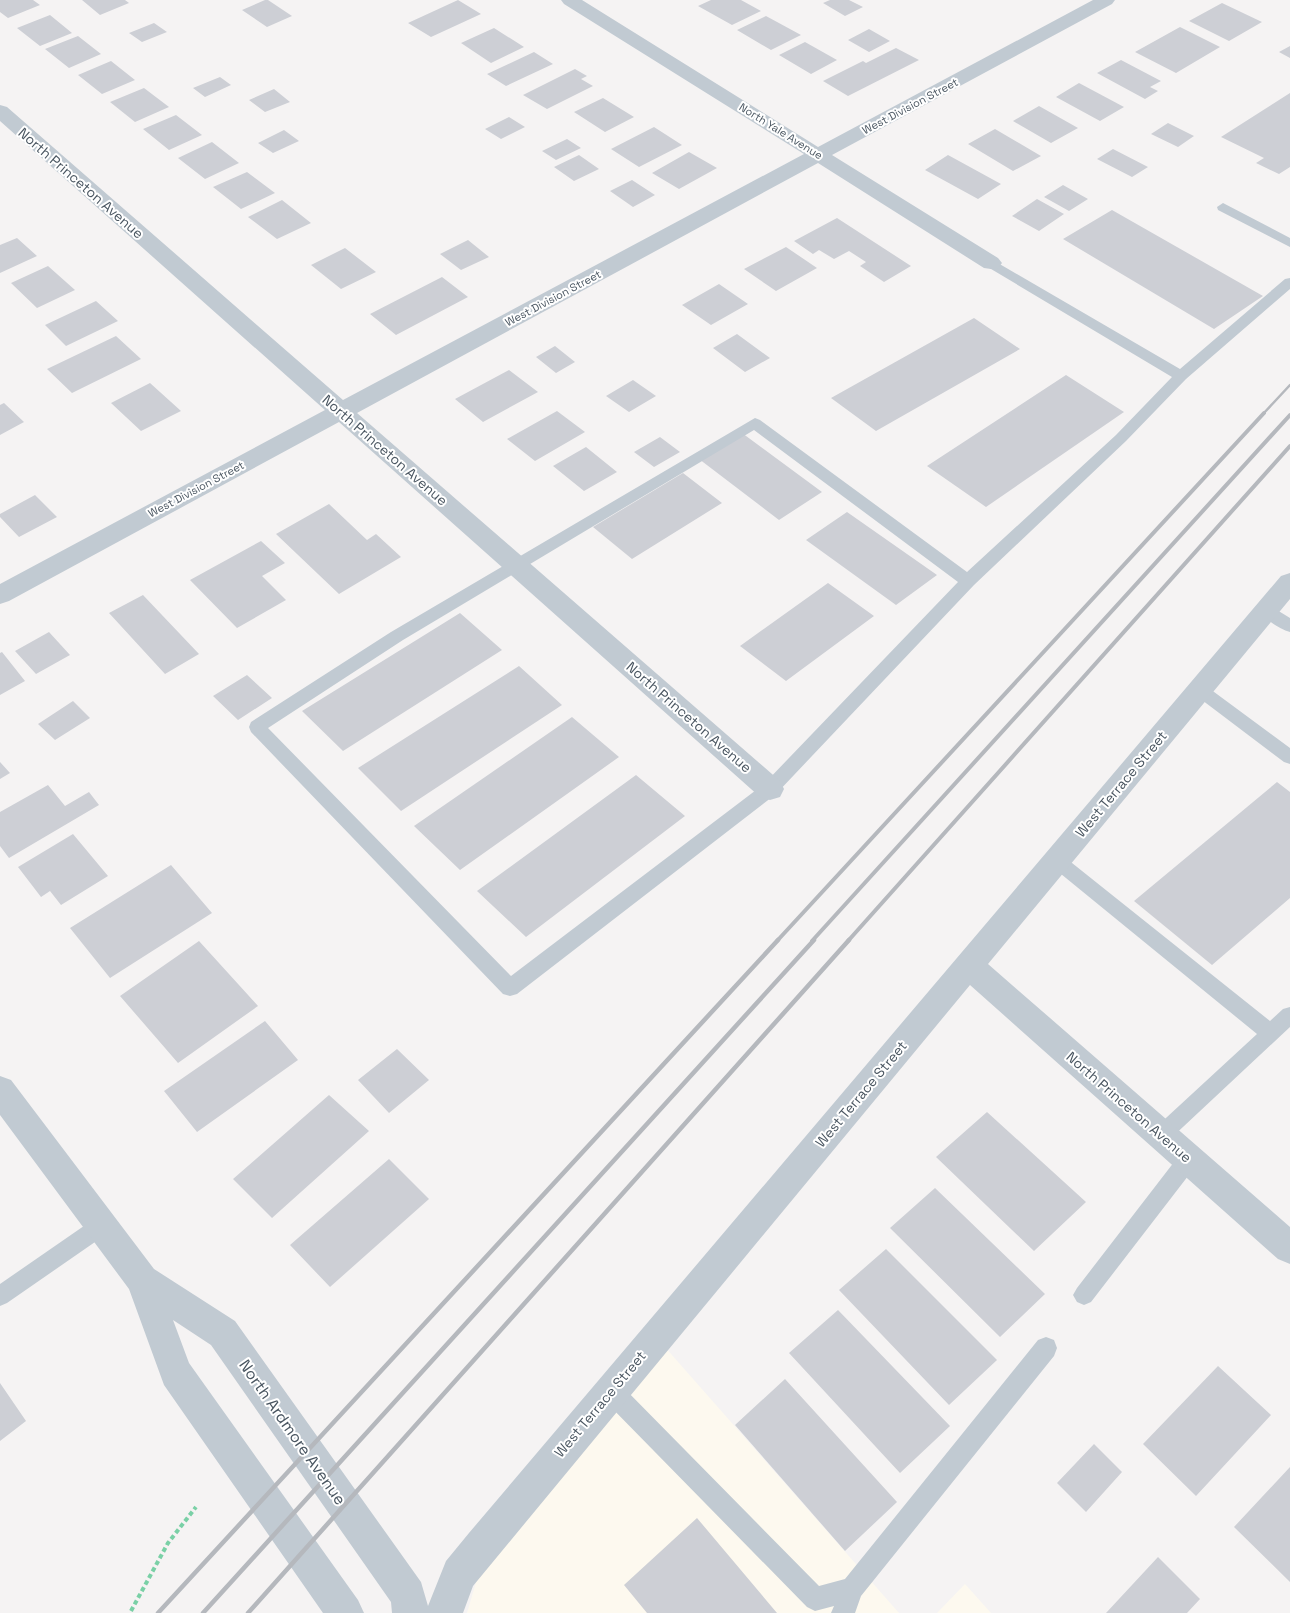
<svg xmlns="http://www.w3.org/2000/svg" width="1290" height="1613" viewBox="0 0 1290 1613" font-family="'Space Grotesk',sans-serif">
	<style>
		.commercial { fill: #fdf9ef }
		.building { fill: #cdcfd5 }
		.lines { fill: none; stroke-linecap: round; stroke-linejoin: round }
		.path { stroke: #7ad0a6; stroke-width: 4; stroke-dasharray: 4.5 3; stroke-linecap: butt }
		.service { fill: #c1cad2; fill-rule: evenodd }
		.minor { fill: #c1cad2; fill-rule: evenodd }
		.rail-far2 { stroke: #b5b8bd; stroke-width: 2.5 }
		.rail-far1 { stroke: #b5b8bd; stroke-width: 4 }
		.rail { stroke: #b5b8bd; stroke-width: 4.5 }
		.labels { text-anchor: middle; stroke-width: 4; stroke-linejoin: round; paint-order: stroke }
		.far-street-label { font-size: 11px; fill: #4a5661; stroke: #fff }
		.street-label { font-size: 14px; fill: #4a5661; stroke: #fff }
		.near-street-label { font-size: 16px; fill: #4a5661; stroke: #fff }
	</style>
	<rect width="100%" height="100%" fill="#f5f3f3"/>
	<!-- commercial -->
	<path class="commercial" d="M664,1346l235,267h-432l10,-34z
		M965,1584l26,29h-54z"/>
	<!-- building -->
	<path class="building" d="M0,0h33l7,5 -32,13 -8,-6z
		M82,0h43l4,3 -29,12z
		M265,0h3l24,16 -25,11 -25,-17z
		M458,0l23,14 -50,23 -23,-14z
		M711,0h30l20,11 -29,14 -34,-19z
		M830,0h19l14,7 -18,9 -22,-13z
		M1222,3l40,19 -33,19 -40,-20z
		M50,15l22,18 -32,13 -23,-18z
		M766,16l35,19 -30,15 -34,-20z
		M154,23l13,9 -25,10 -13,-9z
		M1180,27l40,20 -44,26 -41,-21z
		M494,28l30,19 -33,16 -30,-20z
		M869,29l21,12 -21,11 -21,-12z
		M78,36l23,18 -32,14 -24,-19z
		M805,42l32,18 -26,14 -32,-19z
		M1290,46v12l-11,-6z
		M896,48l23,12 -71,36 -25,-15 40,-20 3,2z
		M534,52l19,12 -47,22 -19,-12z
		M1121,60l40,21 -11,6 8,4 -13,8 -48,-26z
		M111,61l24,19 -33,14 -24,-19z
		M575,69l12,7 -6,3 12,7 -46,23 -24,-14z
		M220,77l11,8 -26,12 -12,-9z
		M1079,83l45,24 -24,14 -44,-24z
		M144,88l25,19 -34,15 -25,-20z
		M274,89l16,13 -25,10 -16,-12z
		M1290,93v74l-11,7 -23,-11 8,-5 -43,-21z
		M603,98l31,19 -29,15 -31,-20z
		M1039,106l39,22 -27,15 -38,-22z
		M176,115l26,20 -33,15 -26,-21z
		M509,117l16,10 -24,12 -16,-10z
		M1168,123l26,13 -16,11 -27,-13z
		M654,127l28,18 -43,22 -28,-18z
		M995,129l46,27 -28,15 -45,-27z
		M284,130l15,11 -26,12 -15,-10z
		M567,139l14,9 -25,12 -14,-9z
		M212,142l27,21 -34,16 -27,-21z
		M1113,149l35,18 -16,10 -35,-18z
		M689,152l28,16 -38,21 -27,-16z
		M579,155l20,14 -25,12 -20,-14z
		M948,155l53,29 -23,15 -53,-29z
		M247,172l28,21 -34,16 -28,-22z
		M632,180l23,15 -22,12 -23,-16z
		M1063,185l25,14 -19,12 -25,-14z
		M1037,199l27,15 -25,17 -27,-15z
		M282,200l29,23 -34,16 -29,-22z
		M1112,210l151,86 -49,33 -151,-90z
		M837,218l74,48 -27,16 -24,-16 6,-4 -17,-11 -15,8 -15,-9 -6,4 -19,-13z
		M17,238l20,18 -37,17v-28z
		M468,240l21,17 -28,13 -21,-16z
		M786,247l31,21 -41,23 -32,-22z
		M345,248l31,24 -35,17 -30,-24z
		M48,266l27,24 -38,18 -26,-25z
		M442,277l26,20 -72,38 -26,-21z
		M719,284l29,20 -37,21 -29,-20z
		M96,301l22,20 -52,25 -21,-21z
		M974,318l46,31 -144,82 -45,-33z
		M737,334l33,24 -25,14 -32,-24z
		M116,336l25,23 -69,34 -25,-24z
		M555,346l20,16 -19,11 -20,-16z
		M509,370l29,22 -55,30 -28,-23z
		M1066,375l58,37 -138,95 -59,-41z
		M633,380l23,16 -27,16 -23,-16z
		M150,383l31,28 -40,20 -30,-28z
		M4,403l20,19 -24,13v-30z
		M557,411l28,21 -50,29 -28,-22z
		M742,433l80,59 -43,28 -80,-61z
		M660,437l20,15 -26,15 -20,-15z
		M586,447l31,25 -33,19 -31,-25z
		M683,473l39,30 -90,56 -39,-32z
		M35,495l22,22 -38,20 -19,-20v-3z
		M329,504l38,36 9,-6 25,23 -62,37 -63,-60z
		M847,512l90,63 -41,30 -90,-65z
		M261,541l24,22 -23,13 24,24 -49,28 -47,-48z
		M828,583l46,33 -88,65 -46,-35z
		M143,595l56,59 -34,20 -56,-61z
		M460,613l42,37 -159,101 -41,-40z
		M49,632l21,23 -34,19 -21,-23z
		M2,652l23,29 -25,14v-42z
		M519,666l43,39 -161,106 -43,-43z
		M247,675l25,23 -34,22 -25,-24z
		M73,701l17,17 -35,22 -17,-16z
		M572,717l47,40 -159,113 -46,-44z
		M0,762l10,11 -10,6z
		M636,775l49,41 -159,121 -49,-46z
		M1277,782l13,10v106l-78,67 -78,-64z
		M48,785l17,21 24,-14 10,13 -90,53 -9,-12v-34z
		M73,834l35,42 -47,29 -11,-14 -9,6 -23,-30z
		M171,865l41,48 -102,65 -40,-50z
		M199,941l59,65 -80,57 -58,-67z
		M265,1021l33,39 -101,72 -33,-41z
		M397,1049l32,31 -40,33 -31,-33z
		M329,1095l40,36 -97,87 -39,-39z
		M987,1112l99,90 -52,49 -98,-94z
		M389,1159l40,40 -99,88 -40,-42z
		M935,1188l110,106 -45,43 -110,-109z
		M886,1249l111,111 -48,45 -110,-115z
		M838,1310l112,116 -50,47 -111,-120z
		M1218,1366l53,49 -75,81 -53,-52z
		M785,1379l112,123 -52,49 -110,-126z
		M0,1383l26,38 -26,20z
		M1094,1444l28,28 -36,40 -29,-29z
		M1290,1467v115l-56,-55z
		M697,1518l80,95h-130l-23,-28z
		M1158,1557l42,42 -13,14h-81z"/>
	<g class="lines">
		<!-- path -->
		<path class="path" d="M131,1611l37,-68 28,-36"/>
		<!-- service -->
		<path class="service" d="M1223,203l67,35v9l-72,-37 -1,-3z
			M991,259l189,110 105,-90 5,-1v11l-104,90 -60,62 -152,144 -198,209 -259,200 -7,2 -7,-2 -252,-262 -2,-5 2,-5 140,-90 364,-214 5,2 207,152 149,-137 56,-58 -186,-111 -2,-3 2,-3zM754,430l204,152 -194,202 -253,192 -243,-248 135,-88z
			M1267,604l23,14v14c-10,-3 -26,-13 -31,-22l2,-4z
			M1200,684l6,2 84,62v16l-6,-2 -90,-68 -2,-4 2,-4z
			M1056,853l6,2 208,166 13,-12 7,-2v20l-122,114 -7,3 -7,-3 -3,-6 3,-6 103,-95 -207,-169 -3,-5 3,-5z
			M1188,1151l7,2 3,7 -3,7 -104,135 -7,3 -7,-3 -4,-7 4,-7 104,-135z
			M101,1216l7,3 3,7 -3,7 -101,70 -7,3v-22l94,-65z
			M1046,1337l8,3 3,8 -3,8 -193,240 -6,17h-24l3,-7 -19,5 -8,-4 -204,-208 -3,-8 3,-8 8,-3 8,3 200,203 26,-7 193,-239z"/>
		<!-- minor -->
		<path class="minor" d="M561,0h21l236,147 275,-147h22l-3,4 -280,151 166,103 4,5 -4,5 -7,1 -7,-1 -166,-105 -461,250 423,368 4,8 -4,8 -10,3 -10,-3 -421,-375 -330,179 -9,3v-20l325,-174 -325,-289v-16l7,2 336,293 461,-246 -240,-150z
			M1290,573v26l-302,365 302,263v37l-12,-5 -308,-274 -497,601 -10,27h-71l-1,-11 -180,-257 -38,-25 16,43 169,237 6,13h-41l-159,-228 -35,-96 -129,-174v-39l11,4 143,189 81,52 186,261 7,24 18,-45 23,-28 812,-957z"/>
		<!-- rail-far2 -->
		<path class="rail-far2" d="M1263,414l27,-29"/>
		<!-- rail-far1 -->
		<path class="rail-far1" d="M777,941l487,-528
			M812,941l478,-526
			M848,941l442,-495"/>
		<!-- rail -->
		<path class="rail" d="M158,1613l620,-673
			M203,1613l611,-673
			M248,1613l601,-673"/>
	</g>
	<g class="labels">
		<!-- far-street labels -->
		<g class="far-street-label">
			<text transform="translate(910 106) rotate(-28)" y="4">West Division Street</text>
			<text transform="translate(781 131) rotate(32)" y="4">North Yale Avenue</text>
			<text transform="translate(553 298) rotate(-28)" y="4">West Division Street</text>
			<text transform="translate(196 489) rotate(-28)" y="4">West Division Street</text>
		</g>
		<!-- street labels -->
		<g class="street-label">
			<text transform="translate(81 183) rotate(41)" y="5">North Princeton Avenue</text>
			<text transform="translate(385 450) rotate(41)" y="5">North Princeton Avenue</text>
			<text transform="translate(689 717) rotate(41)" y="5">North Princeton Avenue</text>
			<text transform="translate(1121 784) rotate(-50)" y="5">West Terrace Street</text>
			<text transform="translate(861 1094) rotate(-50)" y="5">West Terrace Street</text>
			<text transform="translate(1129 1107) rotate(41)" y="5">North Princeton Avenue</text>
			<text transform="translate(600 1404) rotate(-50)" y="5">West Terrace Street</text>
		</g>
		<!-- near-street labels -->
		<g class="near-street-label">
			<text transform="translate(293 1432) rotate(55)" y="6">North Ardmore Avenue</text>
		</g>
	</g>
</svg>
